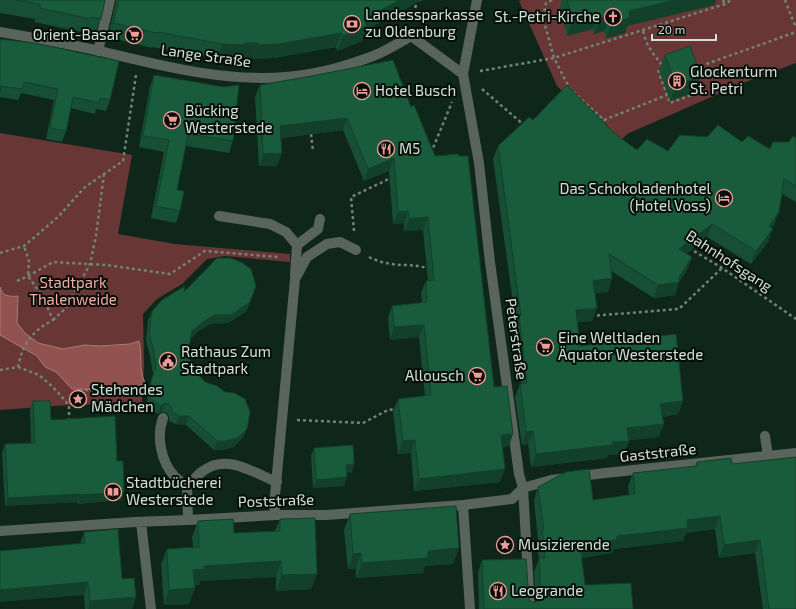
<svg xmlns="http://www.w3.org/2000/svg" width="796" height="609" viewBox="0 0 796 609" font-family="'Exo 2',sans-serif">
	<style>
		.green { fill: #683634 }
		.water { fill: #92524f; stroke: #a57d78 }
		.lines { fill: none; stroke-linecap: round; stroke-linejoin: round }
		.path { stroke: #708378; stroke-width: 2.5; stroke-dasharray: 3 3; stroke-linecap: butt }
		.lane { stroke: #59645d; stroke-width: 10 }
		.street { stroke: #59645d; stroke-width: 10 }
		.wall { fill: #164f34 }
		.shaded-wall { fill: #12402a }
		.building { fill: #195c3c; stroke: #12402a }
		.labels { text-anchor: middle; stroke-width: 4; stroke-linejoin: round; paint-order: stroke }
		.poi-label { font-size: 15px; fill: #d2e0d7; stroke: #050e08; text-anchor: start }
		.street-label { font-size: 15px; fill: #d2e0d7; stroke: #050e08 }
		.park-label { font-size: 15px; fill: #f7aaa5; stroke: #050e08 }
	</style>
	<rect width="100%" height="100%" fill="#0f271a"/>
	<!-- green -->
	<path class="green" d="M522,0h274v63l-53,20 -116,51 -9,10 -61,-58 -38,-85z
		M0,133l132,22 -14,79 57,10 115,10v8l-65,-6 -18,3 -25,25 -25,15 -14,15 1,50 -2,39 -73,2 -69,5z"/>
	<!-- water -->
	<path class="water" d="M0,287c2,9 9,10 18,9l-1,27 8,10 13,10 25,6 22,-4 15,1 30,-2 9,-3c4,16 -1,26 6,42l-15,7 -58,-1 -16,-17 -11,-5 -8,-11 -37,-21z"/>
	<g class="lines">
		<!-- path -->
		<path class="path" d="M413,0l3,4 -3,17
			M552,0l-6,3 -3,15 11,40 171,-54 6,-4
			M723,0l2,4
			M785,0l11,28
			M643,31c3,14 10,23 20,35
			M685,60l12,33 -27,10 -12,-33z
			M695,68l101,-36
			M480,71l74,-13 16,31 34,31 63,-25
			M482,89l42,36
			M311,134l2,17
			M431,153l21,-51
			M354,231l-3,-34 42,-20
			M689,248l33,20 74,51
			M0,253l24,-7 34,-29 27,-30 38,-26 13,-86
			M369,257c12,6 24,8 37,8 9,1 14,0 22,4
			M17,281l11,-5 25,-14 53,3 64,9 35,-23 73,6 2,-1
			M591,316l88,-7 43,-41
			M53,320l13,-12 24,-44 6,-28 8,-62
			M18,367l21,8 14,12 16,18v17
			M0,370l18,-3c4,-22 14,-36 35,-47l-10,-23 -15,-21 1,-15 -5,-15
			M79,390h10
			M297,420l66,3 25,-13 9,-1"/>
		<!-- lane -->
		<path class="lane" d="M297,245l21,-16 2,-10
			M163,418c-7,19 -2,44 12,59 4,3 8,7 12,10
			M463,505l7,104
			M188,520l-1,-33c5,-5 10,-12 16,-16 24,-18 51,2 74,11"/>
		<!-- street -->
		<path class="street" d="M477,0l-14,74 16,89 11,99 29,212 4,14 7,121
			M0,32c35,6 69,12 104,20 59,14 120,30 182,25 28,-2 61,-11 87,-21 13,-5 26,-13 38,-20l52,38
			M98,51l12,-51
			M219,216l51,8 16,8 11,13 -2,30
			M765,436l3,20
			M276,515l-2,-9 21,-227 12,-22 20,-13 13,-2 16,8
			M141,522l10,87
			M0,531l135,-9 53,-2 88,-5h50l137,-10 49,-6 11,-11 28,-8 54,-7 191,-20"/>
	</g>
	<!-- wall -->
	<path class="wall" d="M0,0h105l-4,19 -6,15 -9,-2v1l-52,-11 1,-3 -35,-6z
		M116,0h307l-3,2v-1l-54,29 -4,11 -25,10 -1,-4 -62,11 -21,1v-1l-14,-1v2l-22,-1 -65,-11v1l-44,-11 8,-36z
		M562,0h154l-2,5 -87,21 -2,7 -19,5 -2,-7 -10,3 -1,-5 -26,7 -7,-30z
		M0,39l110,61 -4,11 -10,-2 -1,5 -24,-6 -5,23 -4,11 -16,-3 8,-39 -33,-7 -3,7 -18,-3z
		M665,55l30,37 -25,9 -11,-31z
		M393,60l101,327 15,59 -6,1 -3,35 -86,9 -3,-38 -13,1 -5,-42 5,-13 27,-3 -6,-59 -29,3 -2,-22 4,-12 30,-3 -1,-10 5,-12 2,-1 -5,-50 -19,1v-8l-11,1 -4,-53 -25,10 -21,-51 -62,8 -4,28h-18l-4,-69 5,-12 52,-9z
		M154,75l79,66 -4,12 -43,-7 -9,44 3,21 -4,12 -25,-5 13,-66 -25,-5 11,-61z
		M533,120l82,14 22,16 31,1 74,-9 28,7 19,-7 7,-4v64l-14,-8 -8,31 -2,3 -4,14 -17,22 -44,-27 -21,17 6,3 -5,13 -8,12 -4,13 -21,3 -43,-27 1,7 -4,14 -13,1 2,15 -5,13 -15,1 3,24 103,55 -5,13 -16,3 -3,20 -30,3 -5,14 -16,1 -1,3 -76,9 -3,-23 -6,1 -7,-48 5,-13h1l-7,-55 2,-5 -23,-165 5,-13z
		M184,292l63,19 -19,12 -17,1 -11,6 -9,8 -2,9v11l6,13 52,58 -4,8 -9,10 -12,3h-8l-28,-25 -10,-1 -7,-3v-4l-2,-4 -5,-1 -4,2 -11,-7 1,-17 5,-16 -3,-18 -4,-15 2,-21 4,-9z
		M33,401l18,19 66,41 7,31 -3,8 -44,4v-2l-72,4 -3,-53 3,-9 26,-1 -1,-33z
		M314,448l40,16 -3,9h-4l-3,13 -31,2 -2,-32z
		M697,462l35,2 64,145h-33l-8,-56 -36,5 -4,-29 -29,4 -3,8 -69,8 -2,4 -30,5 3,27 48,24h-154l-1,-36 4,-13 50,42h4l-2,-30 5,-13 -2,-16 1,-4 -4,-39 4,-13 55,13 36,-5 -1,-9 5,-13 62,-7z
		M350,514l103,50 -28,2 -2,7 -67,5v-9h-8l-4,-39z
		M280,519l31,70 -35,2v-14l-76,4 -1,4h-5l1,3 -6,16 -25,1 -3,-41 6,-15 26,-2 -1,-10 6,-16 36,12 41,-2z
		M84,532l52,65 -4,12h-47l-5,-65z"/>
	<!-- shaded-wall -->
	<path class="shaded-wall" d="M400,0h20l-54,30 -4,11 -25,10 6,-15 21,-17z
		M675,0h41l-2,5 -87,21 -2,7 -19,5 6,-15 17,-12z
		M599,13l-6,16 -26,7 5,-16z
		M610,16l-6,15 -10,3 6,-16z
		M341,33l-5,14 -62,11 -21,1 5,-14z
		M244,43h14l-5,15 -14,-1v2l-22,-1 5,-14z
		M701,76l-6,16 -25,9 6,-16z
		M347,118l-4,12 -67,9 4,-13z
		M282,153l-5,13h-18l4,-12z
		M394,158l-5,13 -25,10 4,-12z
		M408,211l-4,12 -11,1 5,-12z
		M779,212l-5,13 -10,14 5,-13z
		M428,217l-5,13 -19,1 5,-12z
		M712,224l-5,13 -33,26 5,-14z
		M773,229l-5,13 -17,22 5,-13z
		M692,257l-5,13 -8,12 -4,13 -21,3 4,-13 21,-8z
		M612,278l-4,14 -19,2 4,-13z
		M250,302l-3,9 -19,12 -17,1 -11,6 -11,10 3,-9 11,-9 11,-7z
		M597,308l-5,13 -20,2 4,-13z
		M424,325l-5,12 -29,3 4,-13z
		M683,401l-5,13 -23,4 5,-14z
		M165,403l-3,9 -4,2 3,-8z
		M179,416h10l-3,9 -10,-1z
		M664,424l-5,13 -37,4 5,-13z
		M247,429l-4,8 -9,10 -12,3h-8l3,-9z
		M533,431l-5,13 -6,1 4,-13z
		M513,434l-4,12 -12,2 4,-13z
		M415,440l-4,13 -13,1 5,-13z
		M629,441l-5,13 -16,1 -1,3 -76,9 5,-13 76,-12z
		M354,464l-3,9h-8l3,-8z
		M505,469l-5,13 -86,9 5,-12z
		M347,477l-3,9 -31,2 3,-8z
		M124,492l-3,8 -44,4 3,-9z
		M80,494l-3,8 -72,4 3,-8z
		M720,516l-5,13 -29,4 -3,8 -69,8 -2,4 -36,6 4,-14 37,-9 70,-16z
		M760,540l-5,13 -36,5 5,-13z
		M459,548l-6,16 -28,2 -2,7 -67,5 6,-15 66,-12z
		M361,553l-5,16h-8l5,-15z
		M281,561l-5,16 -76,4 -1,4h-11l5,-15 11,-4z
		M317,574l-6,15 -35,2 6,-16z
		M88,582l-4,13 -84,7v-12z
		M195,588l-6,16 -25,1 5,-15z
		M136,597l-4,12h-44l2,-8z"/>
	<!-- building -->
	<path class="building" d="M16,0h89l-4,19 -10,-2v2l-51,-11v-4z
		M119,0h281l-36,19 3,7 -24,10 -2,-3 -62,11 -21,1v-2h-14v2l-22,-1 -64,-12 -1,1 -44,-10z
		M567,0h108l-46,11 1,7 -18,5 -2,-7 -10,2 -1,-5 -27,7z
		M0,39l34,4 85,18 -9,39 -10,-2 -1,5 -26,-6 -7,34 -16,-3 8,-39 -34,-7 -2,7 -21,-3 -1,7z
		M690,46l11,30 -25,9 -11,-30z
		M393,60l18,47 3,-2 21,51 23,-2 1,2h9l26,231 13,-1 6,48 -12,1 4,34 -86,10 -4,-39 -12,1 -5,-42 33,-4 -7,-70 -30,2 -2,-21 35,-4 -1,-21 8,-1 -6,-63 -19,2 -1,-8 -10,1 -4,-54 -26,11 -21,-51 -67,8 2,27 -19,1 -3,-69 52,-9z
		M154,75l70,12 15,-2 -6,56 -45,-7 -11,56 7,1 -4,20 -24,-5 13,-66 -26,-4z
		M567,85l48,49 22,16 10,-11 21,12 12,-16 27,2 11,-12 24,17 6,-6 22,13 3,-7h16l4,-6 3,2v48l-12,-7 -5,33 -10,14 4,3 -17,22 -44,-27 -33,25 13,8 -13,20v5l-21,3 -49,-31 3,24 -19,3 4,27 -21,2 4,36 96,-12 7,67 -23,3 4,20 -37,4 2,13 -17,1v3l-76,9 -3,-23 -7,1 -6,-48 7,-1 -8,-67h2l-23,-170 31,-29 4,3z
		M217,258h13l11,4 10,7 5,17 -6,16 -19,13h-17l-11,7 -11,9 -3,16v11l6,13 10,11 12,4 8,6 9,1 11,6 5,13 -3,17 -10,9 -12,3h-8l-28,-25h-10l-7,-4v-4l-2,-3 -5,-2 -4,3 -11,-8 1,-17 5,-15 -3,-18 -4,-15 3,-22 10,-11 23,-14 -1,6z
		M33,401h17l1,19 64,-4 2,45h6l1,31 -44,3v-1l-72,4 -3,-54 30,-1z
		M353,445l1,19 -8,1 1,12 -31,3 -2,-32z
		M796,457v152h-27l-9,-69 -36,5 -4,-29 -33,4 1,8 -71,8v4l-37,5 5,40 46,-2 2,26h-149l-2,-49 44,-1 3,40 3,3h4l5,-4 -2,-40h6l-3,-28 2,-1 -6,-42 28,-15 23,-3 4,31 42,-6 -2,-21 64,-7v-4l34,-4 1,6z
		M456,506l3,42 -31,3v7l-66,5 -1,-10 -8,1 -3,-40z
		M315,518l2,56 -35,1 -1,-14 -77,5 1,3 -12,1 2,18 -26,2 -2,-41 32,-2 -1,-26 35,-2 1,14 46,-2v-12z
		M118,529l4,50 12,-1 2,19 -46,4 -2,-19 -88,8v-39l85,-8 -1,-11z"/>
	<!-- icons -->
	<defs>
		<g id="church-ring" transform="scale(0.9)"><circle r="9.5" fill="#050e08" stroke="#f59b97" stroke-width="1.5"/><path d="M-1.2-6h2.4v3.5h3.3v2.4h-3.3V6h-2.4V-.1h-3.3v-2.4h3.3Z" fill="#f59b97"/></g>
		<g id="bank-ring" transform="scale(0.9)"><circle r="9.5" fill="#050e08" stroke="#f59b97" stroke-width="1.5"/><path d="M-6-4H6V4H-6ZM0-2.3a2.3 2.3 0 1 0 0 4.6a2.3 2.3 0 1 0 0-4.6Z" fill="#f59b97"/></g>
		<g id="supermarket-ring" transform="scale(0.9)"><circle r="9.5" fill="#050e08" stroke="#f59b97" stroke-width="1.5"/><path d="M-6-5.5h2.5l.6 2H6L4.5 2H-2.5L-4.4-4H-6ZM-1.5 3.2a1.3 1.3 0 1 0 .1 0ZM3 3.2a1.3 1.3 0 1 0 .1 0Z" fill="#f59b97"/></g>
		<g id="building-ring" transform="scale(0.9)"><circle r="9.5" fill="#050e08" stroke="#f59b97" stroke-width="1.5"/><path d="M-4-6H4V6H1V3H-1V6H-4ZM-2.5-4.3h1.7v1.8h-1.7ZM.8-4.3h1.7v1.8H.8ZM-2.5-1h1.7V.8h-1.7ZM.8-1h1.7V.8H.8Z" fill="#f59b97"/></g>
		<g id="hotel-ring" transform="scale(0.9)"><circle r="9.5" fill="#050e08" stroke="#f59b97" stroke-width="1.5"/><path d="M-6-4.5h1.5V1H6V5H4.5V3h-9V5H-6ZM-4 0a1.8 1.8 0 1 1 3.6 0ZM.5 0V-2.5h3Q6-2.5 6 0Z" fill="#f59b97"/></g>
		<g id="restaurant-ring" transform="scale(0.9)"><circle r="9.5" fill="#050e08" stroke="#f59b97" stroke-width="1.5"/><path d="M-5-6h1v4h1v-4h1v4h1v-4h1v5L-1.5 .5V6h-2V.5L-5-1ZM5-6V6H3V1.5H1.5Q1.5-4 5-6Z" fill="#f59b97"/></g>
		<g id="civic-ring" transform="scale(0.9)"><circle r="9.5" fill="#050e08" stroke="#f59b97" stroke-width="1.5"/><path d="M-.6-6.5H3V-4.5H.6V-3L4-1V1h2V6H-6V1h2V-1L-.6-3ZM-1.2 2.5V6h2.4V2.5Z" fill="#f59b97"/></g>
		<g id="sight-ring" transform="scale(0.9)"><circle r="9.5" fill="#050e08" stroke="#f59b97" stroke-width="1.5"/><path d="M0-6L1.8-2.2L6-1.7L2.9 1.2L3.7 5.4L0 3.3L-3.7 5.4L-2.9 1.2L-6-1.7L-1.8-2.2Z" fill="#f59b97"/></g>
		<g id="library-ring" transform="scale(0.9)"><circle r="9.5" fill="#050e08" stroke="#f59b97" stroke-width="1.5"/><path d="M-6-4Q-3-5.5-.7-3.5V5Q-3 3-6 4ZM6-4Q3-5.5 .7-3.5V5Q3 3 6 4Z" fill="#f59b97"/></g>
	</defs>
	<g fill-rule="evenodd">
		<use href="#church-ring" x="613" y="17"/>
		<use href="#bank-ring" x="352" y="24"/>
		<use href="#supermarket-ring" x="134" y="35"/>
		<use href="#building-ring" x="677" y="81"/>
		<use href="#hotel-ring" x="362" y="91"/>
		<use href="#supermarket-ring" x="172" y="120"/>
		<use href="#restaurant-ring" x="386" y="149"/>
		<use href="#hotel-ring" x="724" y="198"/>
		<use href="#supermarket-ring" x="545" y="347"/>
		<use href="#civic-ring" x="168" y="361"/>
		<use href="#supermarket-ring" x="477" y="376"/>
		<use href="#sight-ring" x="78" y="399"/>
		<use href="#library-ring" x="113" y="492"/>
		<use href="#sight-ring" x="505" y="545"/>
		<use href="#restaurant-ring" x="498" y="591"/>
	</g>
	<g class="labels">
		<!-- poi labels -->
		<g class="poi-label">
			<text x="365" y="20">Landessparkasse<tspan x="365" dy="17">zu Oldenburg</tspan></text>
			<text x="600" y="22" text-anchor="end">St.-Petri-Kirche</text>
			<text x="121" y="40" text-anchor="end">Orient-Basar</text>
			<text x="690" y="77">Glockenturm<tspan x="690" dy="17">St. Petri</tspan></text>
			<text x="375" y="96">Hotel Busch</text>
			<text x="185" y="116">Bücking<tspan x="185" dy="17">Westerstede</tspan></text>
			<text x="399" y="154">M5</text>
			<text x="711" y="194" text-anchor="end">Das Schokoladenhotel<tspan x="711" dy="17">(Hotel Voss)</tspan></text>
			<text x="558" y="343">Eine Weltladen<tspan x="558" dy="17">Äquator Westerstede</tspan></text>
			<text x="181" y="357">Rathaus Zum<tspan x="181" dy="17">Stadtpark</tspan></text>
			<text x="464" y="381" text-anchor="end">Allousch</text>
			<text x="91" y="395">Stehendes<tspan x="91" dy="17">Mädchen</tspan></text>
			<text x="126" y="488">Stadtbücherei<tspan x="126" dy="17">Westerstede</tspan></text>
			<text x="518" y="550">Musizierende</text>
			<text x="511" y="596">Leogrande</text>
		</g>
		<!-- street labels -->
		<g class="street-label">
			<text transform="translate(206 56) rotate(8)" y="5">Lange Straße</text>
			<text transform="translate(729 261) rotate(33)" y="5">Bahnhofsgang</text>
			<text transform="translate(516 339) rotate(82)" y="5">Peterstraße</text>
			<text transform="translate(658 453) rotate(-6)" y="5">Gaststraße</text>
			<text transform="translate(276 501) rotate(-2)" y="5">Poststraße</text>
		</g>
		<!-- park labels -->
		<g class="park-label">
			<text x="73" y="288">Stadtpark<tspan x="73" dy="17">Thalenweide</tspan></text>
		</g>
	</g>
	<!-- scale -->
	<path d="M652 34v6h64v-6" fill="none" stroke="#d2e0d7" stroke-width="2"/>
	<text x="658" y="34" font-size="12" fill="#d2e0d7" stroke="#050e08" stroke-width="3" paint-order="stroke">20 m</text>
</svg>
